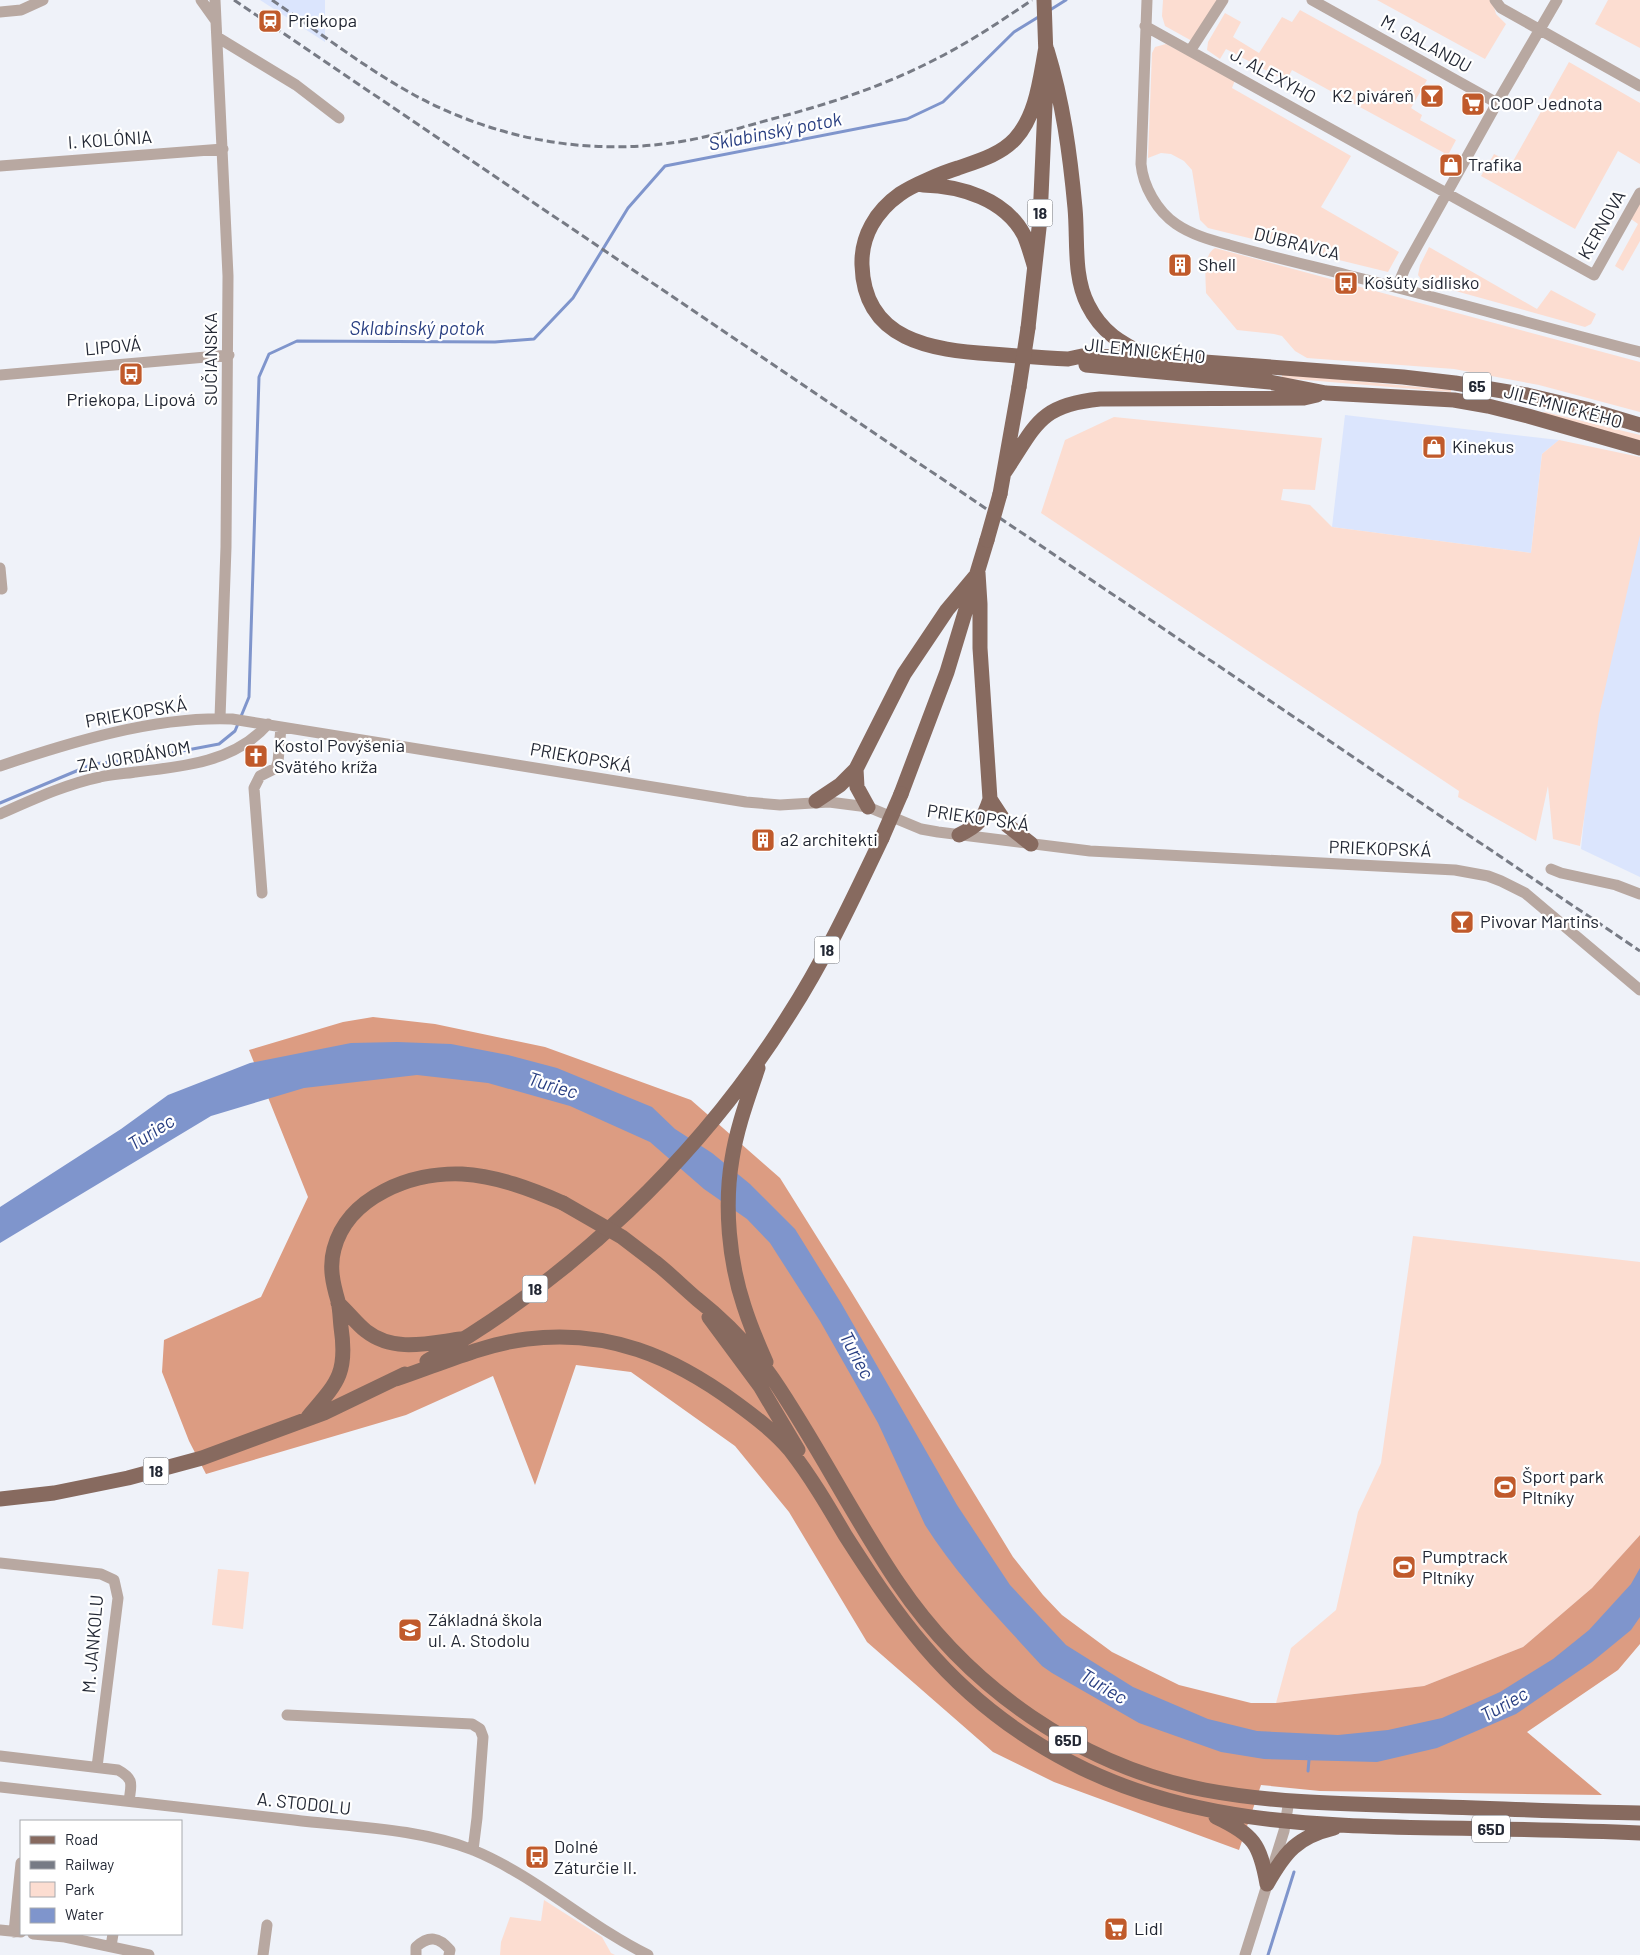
<svg xmlns="http://www.w3.org/2000/svg" width="1640" height="1955" viewBox="0 0 1640 1955" font-family="Barlow,sans-serif">
	<style>
		.built { fill: #dbe5fd }
		.green { fill: #fcddd1 }
		.forest { fill: #dc9c82 }
		.water { fill: #7f95cc }
		.lines { fill: none; stroke-linecap: round; stroke-linejoin: round }
		.stream { stroke: #7f95cc; stroke-width: 3 }
		.minor { stroke: #b8a8a1; stroke-width: 11 }
		.major { stroke: #876a5f; stroke-width: 15 }
		.rail { stroke: #777b85; stroke-width: 3; stroke-dasharray: 8 4; stroke-linecap: butt }
		.major-bridge { stroke: #876a5f; stroke-width: 15 }
		.labels { text-anchor: middle; stroke-width: 4.5; stroke-linejoin: round; paint-order: stroke }
		.shield { fill: #fff; stroke: #656871; stroke-width: 1 }
		.shield-label { font-size: 16px; font-weight: bold; fill: #232834 }
		.poi-label { font-size: 18px; fill: #232834; stroke: #fff; text-anchor: start }
		.street-label { font-size: 18px; fill: #232834; stroke: #fff }
		.water-label { font-size: 19px; font-style: italic; fill: #293f82; stroke: #fff }
	</style>
	<rect width="100%" height="100%" fill="#eff2f9"/>
	<!-- built -->
	<path class="built" d="M260,0h65v42z
		M1345,415l214,25 -17,14 -11,99 -199,-26z
		M1640,470v407l-59,-28 26,-259z"/>
	<!-- green -->
	<path class="green" d="M1163,0h54l-25,41 -27,-15 -3,-10z
		M1377,0h115l4,14 10,10 -21,35z
		M1608,0h32v48l-45,-24z
		M1300,10l127,70 -16,28 11,7 -2,5 36,20 -8,15 -156,-85 -6,11 -60,-32 -6,10 -13,-9 1,-8 17,-29 16,9 -8,15 26,16 23,-36 10,5z
		M1166,44l69,36 -3,8 119,68 -30,51 78,45 -11,20 -180,-44 -8,-8 -8,-50 -8,-9 -13,-7 -10,-1 -13,5 4,-105 3,-6z
		M1569,62l71,41v61l-22,-13 -43,78 -94,-53 13,-22 18,9z
		M1640,203v38l-17,30 -8,-5 23,-42 -7,-5z
		M1429,247l108,62 14,-19 45,24 -5,10 -6,3 -162,-45 -5,-7 2,-10z
		M1215,248l425,114v50l-101,-27 -85,-16 -147,-11 -12,-7 -13,-15 -8,-2 -37,-4 -31,-37c0,-14 -4,-37 9,-45z
		M1282,374l169,16v2l-169,-14z
		M1545,412l95,23v6l-98,-28z
		M1114,417l208,21 -7,52 -32,-1 -2,11 29,5 22,22 199,26 11,-99 17,-14 81,17v78l-41,180 -19,131 -27,-7 -5,-53 -12,55 -78,-44 1,-6 -418,-278 24,-73z
		M1413,1236l227,26v273l-48,53 -69,59 -99,39 -148,17 15,-55 45,-38 22,-98 23,-49z
		M218,1569l31,3 -6,57 -31,-4z
		M544,1900l58,37 9,16 4,2h-115l1,-13 9,-25 31,4z"/>
	<!-- forest -->
	<path class="forest" d="M373,1017l62,7 110,23 146,53 89,78 69,110 164,269 30,38 19,20 50,37 67,33 72,18h25l148,-17 99,-39 69,-59 48,-53v109l-22,26 -91,62 75,63 -282,-4 -59,-6 -22,65 -185,-68 -61,-30 -126,-110 -78,-130 -54,-66 -104,-74 -55,-7 -41,120 -42,-109 -87,39 -200,59 -17,-33 -27,-69 2,-32 97,-43 47,-100 -59,-147 94,-28z"/>
	<!-- water -->
	<path class="water" d="M397,1042l54,2 57,11 49,13 95,39 23,22 37,24 38,31 45,45 46,74 116,202 53,80 56,60 67,42 75,32 49,12 81,4 50,-5 54,-12 58,-26 53,-33 36,-29 42,-46 9,-16v49l-9,13 -39,32 -76,52 -79,34 -60,14 -113,-3 -43,-7 -82,-29 -87,-50 -10,-7c-41,-45 -84,-89 -117,-141l-47,-102 -58,-102 -50,-78 -23,-24 -43,-30 -54,-47 -80,-36 -82,-23 -71,-8 -113,13 -93,28 -211,127v-36l121,-78 47,-34 82,-32 101,-20z"/>
	<g class="lines">
		<!-- stream -->
		<path class="stream" d="M1050,10l16,-10
			M0,803l93,-39 52,-6 74,-14 16,-13 14,-34 10,-320 10,-23 28,-13 198,1 39,-3 39,-41 55,-90 37,-42 242,-47 36,-17 71,-70 26,-16
			M1307,1757l2,3 -1,11
			M1268,1955l26,-83"/>
		<!-- minor -->
		<path class="minor" d="M201,0l15,21
			M215,0l13,276 -2,271 -6,171
			M1147,0l-6,164c2,22 16,47 35,60 16,11 35,16 53,21 39,11 78,20 118,30 98,24 195,52 293,77
			M1312,0l185,103
			M1495,0l6,8 139,78
			M0,12l21,-2 22,-10
			M1145,26l449,249 46,-82
			M217,37l79,48 43,33
			M1190,51l33,-51
			M0,166l223,-17
			M1397,287l8,-19 92,-165 60,-103
			M0,375l229,-20
			M0,568l2,21
			M0,766c71,-24 156,-50 232,-47l514,83 34,3 49,-3 39,5 53,22 17,3 152,19 365,19 33,6 13,5 24,12 115,97
			M0,814c32,-14 66,-30 100,-37 12,-3 24,-3 35,-5 47,-5 100,-10 133,-48
			M1551,869l10,4 55,12 24,9
			M262,893l-8,-105 6,-12 16,-8 2,-6 3,-35
			M0,1563l101,11 13,6 4,18 -21,169
			M287,1715l185,9 8,5 3,8 -6,81 -4,32
			M0,1756l118,14c17,9 13,15 11,31
			M0,1787c98,11 196,22 294,33 57,7 124,8 179,30 63,26 114,75 175,105
			M0,1930l21,2
			M14,1932l7,-69
			M33,1934l32,3 84,18
			M111,1946l2,-12
			M263,1955l4,-30
			M416,1955v-8c13,-12 23,-10 34,3l-1,5
			M1245,1955l39,-124 5,-31"/>
		<!-- major -->
		<path class="major" d="M1044,0l2,57
			M1046,47c-6,31 -9,68 -31,92 -15,16 -37,22 -57,29 -16,5 -45,17 -58,26 -24,17 -39,42 -38,71 2,76 70,85 130,89 25,2 51,4 76,5l14,-3 69,2 252,19 52,6 72,12 59,14 54,16
			M1047,50c16,52 23,104 28,158 3,32 -2,68 13,97 14,28 33,38 59,51
			M923,185c38,1 82,14 101,50 4,9 7,20 10,30
			M1028,328l12,-109 6,-136
			M1086,365l184,17 56,11 128,7 34,6 40,10 112,32
			M1004,473c32,-47 34,-68 96,-74l204,-1 13,-3
			M1000,494l19,-107
			M856,769l1,18 11,20
			M901,794l46,-122 40,-132
			M990,799l17,26 24,19
			M816,801l24,-16 16,-16 48,-95 43,-64 31,-37
			M959,835c20,-10 24,-15 31,-36l-10,-151v-44l-2,-31
			M758,1068c-10,30 -21,59 -26,91 -8,47 -3,102 12,147 6,19 14,38 22,56
			M656,1263c14,11 27,24 41,36 29,23 55,50 76,80 45,66 80,138 125,204 71,105 182,183 307,207 69,13 139,14 208,16 76,2 151,6 227,7
			M338,1303c10,9 18,20 28,28 28,22 63,12 95,8
			M709,1317l51,69 38,64
			M427,1361c144,-82 272,-203 360,-343 37,-57 66,-119 95,-180
			M396,1379c42,-14 88,-35 131,-40 81,-10 145,17 209,64 19,14 39,29 54,47 21,27 38,56 55,85 25,39 50,77 80,112 40,47 91,87 147,116 113,59 241,63 366,65 67,1 135,2 202,5
			M308,1417c29,-34 40,-43 33,-90 -1,-9 -1,-18 -3,-26 -5,-17 -9,-34 -4,-52 14,-53 78,-77 128,-75 35,2 69,15 101,29
			M0,1499l54,-6 74,-15 74,-20 122,-45 81,-39
			M1216,1817c38,18 44,27 51,67
			M1267,1884c18,-32 30,-47 67,-56"/>
		<!-- rail -->
		<path class="rail" d="M234,0l1406,951
			M272,0c59,40 120,90 187,116 71,29 149,38 225,25 30,-5 59,-14 88,-22 57,-15 112,-33 164,-60 34,-17 65,-38 96,-59"/>
		<!-- major-bridge -->
		<path class="major-bridge" d="M1019,387l9,-59
			M987,540l13,-46
			M882,838l19,-44
			M563,1203l59,34 34,26"/>
	</g>
	<!-- icons -->
	<defs>
		<g id="station-square" transform="scale(1.25)"><rect x="-9" y="-9" width="18" height="18" rx="4" fill="#c05a2b" stroke="#fff"/><path d="M-3-6H3Q5-6 5-4V2Q5 4 3 4L4.5 6H3L1.5 4h-3L-3 6H-4.5L-3 4Q-5 4-5 2V-4Q-5-6-3-6ZM-3.5-4v3h7v-3ZM-3.5 1v1.5H-2V1ZM2 1v1.5H3.5V1Z" fill="#fff"/></g>
		<g id="bar-square" transform="scale(1.25)"><rect x="-9" y="-9" width="18" height="18" rx="4" fill="#c05a2b" stroke="#fff"/><path d="M-6-5H6L.8 .8V4.5H3.5V6h-7V4.5H-.8V.8Z" fill="#fff"/></g>
		<g id="supermarket-square" transform="scale(1.25)"><rect x="-9" y="-9" width="18" height="18" rx="4" fill="#c05a2b" stroke="#fff"/><path d="M-6-5.5h2.5l.6 2H6L4.5 2H-2.5L-4.4-4H-6ZM-1.5 3.2a1.3 1.3 0 1 0 .1 0ZM3 3.2a1.3 1.3 0 1 0 .1 0Z" fill="#fff"/></g>
		<g id="shop-square" transform="scale(1.25)"><rect x="-9" y="-9" width="18" height="18" rx="4" fill="#c05a2b" stroke="#fff"/><path d="M-5-2.5h2.3a2.7 3.5 0 0 1 5.4 0H5L5.5 6h-11ZM-1.5-2.5h3a1.5 2.3 0 0 0-3 0Z" fill="#fff"/></g>
		<g id="building-square" transform="scale(1.25)"><rect x="-9" y="-9" width="18" height="18" rx="4" fill="#c05a2b" stroke="#fff"/><path d="M-4-6H4V6H1V3H-1V6H-4ZM-2.5-4.3h1.7v1.8h-1.7ZM.8-4.3h1.7v1.8H.8ZM-2.5-1h1.7V.8h-1.7ZM.8-1h1.7V.8H.8Z" fill="#fff"/></g>
		<g id="bus-square" transform="scale(1.25)"><rect x="-9" y="-9" width="18" height="18" rx="4" fill="#c05a2b" stroke="#fff"/><path d="M-5-6H5V4H4V6H2V4H-2V6H-4V4H-5ZM-3.5-4V0h7V-4ZM-3.5 1.2v1.5H-2V1.2ZM2 1.2v1.5H3.5V1.2Z" fill="#fff"/></g>
		<g id="church-square" transform="scale(1.25)"><rect x="-9" y="-9" width="18" height="18" rx="4" fill="#c05a2b" stroke="#fff"/><path d="M-1.2-6h2.4v3.5h3.3v2.4h-3.3V6h-2.4V-.1h-3.3v-2.4h3.3Z" fill="#fff"/></g>
		<g id="stadium-square" transform="scale(1.25)"><rect x="-9" y="-9" width="18" height="18" rx="4" fill="#c05a2b" stroke="#fff"/><path d="M0-5a6.5 5 0 1 0 0 10a6.5 5 0 1 0 0-10ZM-3.5-1.8h7v3.6h-7Z" fill="#fff"/></g>
		<g id="school-square" transform="scale(1.25)"><rect x="-9" y="-9" width="18" height="18" rx="4" fill="#c05a2b" stroke="#fff"/><path d="M0-5L7-2L0 1L-7-2ZM-4 1L0 2.5L4 1V4Q0 6-4 4Z" fill="#fff"/></g>
	</defs>
	<g fill-rule="evenodd">
		<use href="#station-square" x="270" y="21"/>
		<use href="#bar-square" x="1432" y="96"/>
		<use href="#supermarket-square" x="1473" y="104"/>
		<use href="#shop-square" x="1451" y="165"/>
		<use href="#building-square" x="1180" y="265"/>
		<use href="#bus-square" x="1346" y="283"/>
		<use href="#bus-square" x="131" y="374"/>
		<use href="#shop-square" x="1434" y="447"/>
		<use href="#church-square" x="256" y="756"/>
		<use href="#building-square" x="763" y="840"/>
		<use href="#bar-square" x="1462" y="922"/>
		<use href="#stadium-square" x="1505" y="1487"/>
		<use href="#stadium-square" x="1404" y="1567"/>
		<use href="#school-square" x="410" y="1630"/>
		<use href="#bus-square" x="537" y="1857"/>
		<use href="#supermarket-square" x="1116" y="1929"/>
	</g>
	<g class="labels">
		<!-- shield labels -->
		<g class="shield">
			<rect x="1027.5" y="199.5" width="25" height="27" rx="4"/>
			<rect x="1463" y="372.5" width="28" height="27" rx="4"/>
			<rect x="814.5" y="936.5" width="25" height="27" rx="4"/>
			<rect x="522.5" y="1275.5" width="25" height="27" rx="4"/>
			<rect x="143.5" y="1457.5" width="25" height="27" rx="4"/>
			<rect x="1049" y="1726.5" width="38" height="27" rx="4"/>
			<rect x="1472" y="1815.5" width="38" height="27" rx="4"/>
		</g>
		<g class="shield-label">
			<text x="1040" y="219">18</text>
			<text x="1477" y="392">65</text>
			<text x="827" y="956">18</text>
			<text x="535" y="1295">18</text>
			<text x="156" y="1477">18</text>
			<text x="1068" y="1746">65D</text>
			<text x="1491" y="1835">65D</text>
		</g>
		<!-- poi labels -->
		<g class="poi-label">
			<text x="288" y="27">Priekopa</text>
			<text x="1414" y="102" text-anchor="end">K2 piváreň</text>
			<text x="1490" y="110">COOP Jednota</text>
			<text x="1468" y="171">Trafika</text>
			<text x="1198" y="271">Shell</text>
			<text x="1364" y="289">Košúty sídlisko</text>
			<text x="131" y="406" text-anchor="middle">Priekopa, Lipová</text>
			<text x="1452" y="453">Kinekus</text>
			<text x="274" y="752">Kostol Povýšenia<tspan x="274" dy="21">Svätého kríža</tspan></text>
			<text x="780" y="846">a2 architekti</text>
			<text x="1480" y="928">Pivovar Martins</text>
			<text x="1522" y="1483">Šport park<tspan x="1522" dy="21">Pltníky</tspan></text>
			<text x="1422" y="1563">Pumptrack<tspan x="1422" dy="21">Pltníky</tspan></text>
			<text x="428" y="1626">Základná škola<tspan x="428" dy="21">ul. A. Stodolu</tspan></text>
			<text x="554" y="1853">Dolné<tspan x="554" dy="21">Záturčie II.</tspan></text>
			<text x="1134" y="1935">Lidl</text>
		</g>
		<!-- street labels -->
		<g class="street-label">
			<text transform="translate(1426 44) rotate(29)" y="6">M. GALANDU</text>
			<text transform="translate(1273 76) rotate(29)" y="6">J. ALEXYHO</text>
			<text transform="translate(110 140) rotate(-4)" y="6">I. KOLÓNIA</text>
			<text transform="translate(1602 225) rotate(-60)" y="6">KERNOVA</text>
			<text transform="translate(1297 244) rotate(14)" y="6">DÚBRAVCA</text>
			<text transform="translate(113 347) rotate(-5)" y="6">LIPOVÁ</text>
			<text transform="translate(1145 351) rotate(6)" y="6">JILEMNICKÉHO</text>
			<text transform="translate(211 359) rotate(-90)" y="6">SUČIANSKA</text>
			<text transform="translate(1563 407) rotate(15)" y="6">JILEMNICKÉHO</text>
			<text transform="translate(136 713) rotate(-10)" y="6">PRIEKOPSKÁ</text>
			<text transform="translate(134 757) rotate(-10)" y="6">ZA JORDÁNOM</text>
			<text transform="translate(581 758) rotate(10)" y="6">PRIEKOPSKÁ</text>
			<text transform="translate(978 818) rotate(8)" y="6">PRIEKOPSKÁ</text>
			<text transform="translate(1380 849) rotate(2)" y="6">PRIEKOPSKÁ</text>
			<text transform="translate(93 1644) rotate(-85)" y="6">M. JANKOLU</text>
			<text transform="translate(304 1804) rotate(6)" y="6">A. STODOLU</text>
		</g>
		<!-- water labels -->
		<g class="water-label">
			<text transform="translate(775 131) rotate(-11)" y="7">Sklabinský potok</text>
			<text x="417" y="335">Sklabinský potok</text>
			<text transform="translate(553 1085) rotate(17)" y="7">Turiec</text>
			<text transform="translate(151 1132) rotate(-32)" y="7">Turiec</text>
			<text transform="translate(857 1355) rotate(62)" y="7">Turiec</text>
			<text transform="translate(1104 1686) rotate(31)" y="7">Turiec</text>
			<text transform="translate(1504 1704) rotate(-29)" y="7">Turiec</text>
		</g>
	</g>
	<!-- legend -->
	<rect x="20" y="1820" width="162" height="115" fill="#ffffff" stroke="#a7a9ae"/>
	<rect x="30" y="1836" width="25" height="8" fill="#876a5f" stroke="#a7a9ae"/>
	<text x="65" y="1845" font-size="15" fill="#232834">Road</text>
	<rect x="30" y="1861" width="25" height="8" fill="#777b85" stroke="#a7a9ae"/>
	<text x="65" y="1870" font-size="15" fill="#232834">Railway</text>
	<rect x="30" y="1882" width="25" height="15" fill="#fcddd1" stroke="#a7a9ae"/>
	<text x="65" y="1895" font-size="15" fill="#232834">Park</text>
	<rect x="30" y="1908" width="25" height="15" fill="#7f95cc" stroke="#a7a9ae"/>
	<text x="65" y="1920" font-size="15" fill="#232834">Water</text>
</svg>
